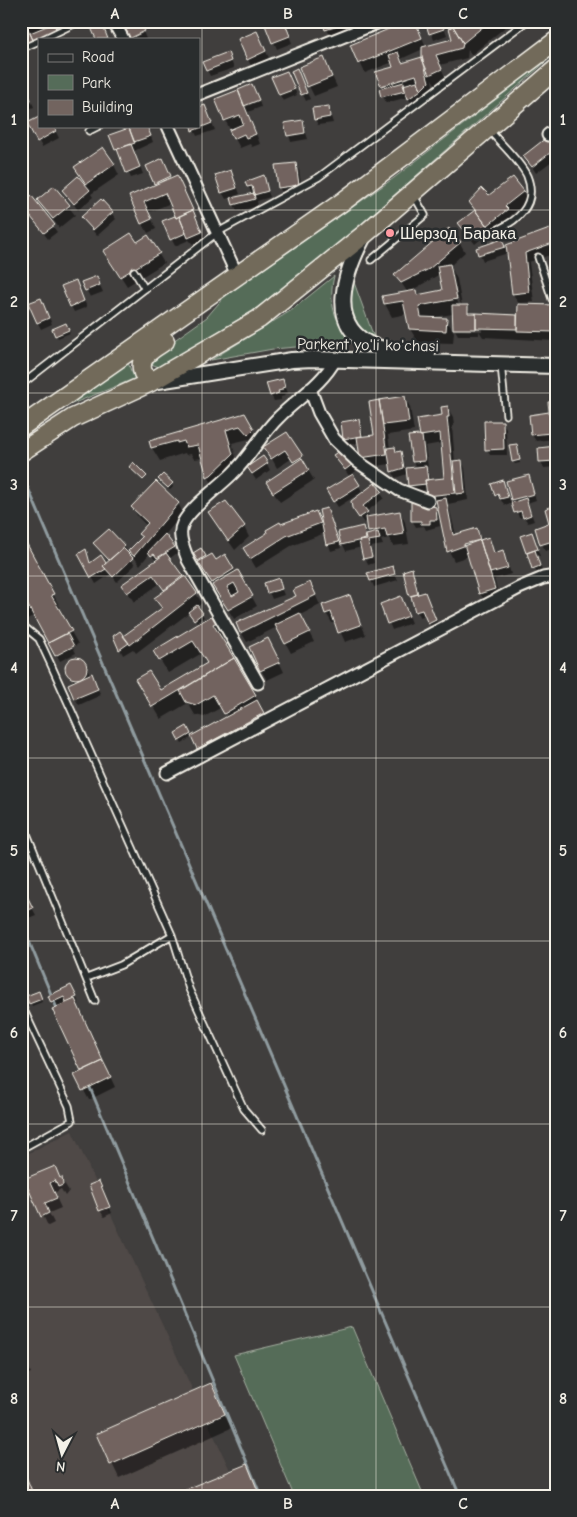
<svg xmlns="http://www.w3.org/2000/svg" width="577" height="1517" viewBox="0 0 577 1517" font-family="'Comic Neue',sans-serif">
	<style>
		.built { fill: #4f4947 }
		.green { fill: #556c59; stroke: #a4aea0 }
		.shadow { fill: #0007; fill-rule: evenodd }
		.lines { fill: none; stroke-linecap: round; stroke-linejoin: round }
		.stream { stroke: #8f9b9f; stroke-width: 3 }
		.building { fill: #72645f; stroke: #f4f1e8; fill-rule: evenodd }
		.service-casing { stroke: #f4f1e8; stroke-width: 9 }
		.minor-casing { stroke: #f4f1e8; stroke-width: 15 }
		.tertiary-casing { stroke: #f4f1e8; stroke-width: 18 }
		.trunk-casing { stroke: #f4f1e8; stroke-width: 21 }
		.service { stroke: #2a2d2e; stroke-width: 5.5 }
		.minor { stroke: #2a2d2e; stroke-width: 11 }
		.tertiary { stroke: #2a2d2e; stroke-width: 14 }
		.trunk { stroke: #726b5a; stroke-width: 18 }
		.grid { fill: none; stroke: #f4f1e8; stroke-width: 1; stroke-opacity: 0.55 }
		.poi-dot { fill: #ff9aa2; stroke: #2a2d2e; stroke-width: 2 }
		.labels { text-anchor: middle; stroke-width: 5; stroke-linejoin: round; paint-order: stroke }
		.poi-label { font-size: 16px; fill: #f4f1e8; stroke: #2a2d2e; text-anchor: start }
		.street-label { font-size: 16px; fill: #f4f1e8; stroke: #2a2d2e }
		.neatline { fill: none; stroke: #f4f1e8; stroke-width: 2 }
		.grid-label { font-size: 16px; text-anchor: middle; font-weight: bold; fill: #f4f1e8 }
	</style>
	<rect width="100%" height="100%" fill="#403e3d"/>
	<filter id="ink" filterUnits="userSpaceOnUse"><feTurbulence type="fractalNoise" baseFrequency=".02" numOctaves="2"/><feDisplacementMap in="SourceGraphic" scale="10" xChannelSelector="R" yChannelSelector="G"/><feConvolveMatrix kernelMatrix="1 2 1 2 8 2 1 2 1" color-interpolation-filters="sRGB"/></filter>
	<g filter="url(#ink)">
		<!-- built -->
		<path class="built" d="M72,1131l170,365h-221v-339z"/>
		<!-- green -->
		<path class="green" d="M556,53l-248,218 -54,39 -95,57 -8,-3 1,-8 55,-39 17,-20 170,-119z
			M334,276c-6,26 0,46 19,66l-80,7 -62,11 81,-50z
			M352,277l23,63c-28,-18 -26,-33 -23,-63z
			M128,362l3,9 5,7 -69,28z
			M352,1327l72,169h-130l-60,-141z"/>
		<!-- shadow -->
		<path class="shadow" d="M21,21h21l4,7 10,-7h32l-37,18h-12l-1,6 -2,-3 -10,4 -5,-7z
			M122,21h17l7,18h-16z
			M323,21h22l4,13 -17,5z
			M427,21h15l5,14 -13,5z
			M448,21h59l1,4 -37,30 -3,-6 -1,9 -27,7 6,14 -11,5 -3,-5 2,14 -22,12 -4,-8 -22,6 -5,-13 3,-1 -2,-4 13,-18 -2,-5 -28,11 -13,-27 67,-16 7,17 27,-7zM423,49l1,14 -3,-4 -17,5 -3,-5z
			M267,26h18l7,17 -15,6z
			M260,39l9,19 -18,8 -3,-7z
			M228,54l6,14 -24,8 -3,-6z
			M324,59l13,28 -23,9 -14,-28z
			M287,72l10,23 -14,6 -3,-6z
			M292,72l6,3 12,24 -4,2z
			M21,89l7,5 6,13 -13,5z
			M259,101l2,6 -13,5 12,32 -8,3 -2,-3 -10,4 -15,-28 20,-15v2z
			M205,106l10,24 -18,6 -3,-6 5,-4v-18z
			M328,107l5,16 -15,2 -3,-6z
			M302,121l6,18 -17,3 -5,-18z
			M29,124l24,2 6,12 -17,9z
			M147,126l6,16 -19,9 9,23 -12,4 -20,-42z
			M546,140l10,13v5l-20,15 -11,-17z
			M295,164l4,6 3,21 -19,3 -4,-7z
			M114,165l5,10 -28,19 2,3 -15,13 -15,-20 22,-4 2,-1 -6,-8z
			M166,166l6,13 5,-2 5,10 23,52 -12,5 -4,-4 -14,6 -12,-24 13,-6 -5,-13 -22,9 7,17 -8,4 -6,-10 -11,-26 26,-11 -9,-19z
			M231,171l9,23 -14,5 -4,-7z
			M263,177l7,20 -13,4 1,5 -21,5 -3,-7 18,-10 -5,-11z
			M54,188l21,27 -16,13 -20,-28z
			M523,192l5,9 -18,15 3,4 -19,15 -3,-4 -16,13 -12,-15 12,-18 -5,-9 16,-6z
			M31,197l26,35 -9,7 -26,-35z
			M101,200l15,19 -19,17 -15,-19z
			M556,228v25l-27,9 5,40 -13,1 35,3v35l-73,-4 -4,-6h3v-3h-27v2l24,1v4h-21l-4,-7 -1,-14 -19,3 12,2 8,13 -1,11 -35,-1 -8,-13 -3,-15 -15,3 -7,-13 -1,-7 24,-4 -12,-18 64,-32 5,9 -15,14 7,13 5,27 -7,-13 -2,1 7,12h7l4,8 47,2 1,-12 -6,-10 -5,-41 -25,8 -5,-12 24,-8 6,10 -1,-6zM440,274l3,17 -25,5 -3,-5 -6,1z
			M137,244l21,9 6,10 -37,23 -16,-25z
			M21,252l8,15 -8,4z
			M96,277l7,15 -13,5 -7,-14z
			M75,281l12,26 -13,5 -3,-6z
			M44,306l8,18 -11,5 -3,-6z
			M66,324l4,9 -12,5 -4,-8z
			M283,380l5,13 -4,1 1,2 -4,1v3l-7,1 -3,-6z
			M405,398l5,9 4,24 -26,4 2,14 4,-1 3,5h3l6,16 11,-1 -4,-6 -3,-24 11,-1 -3,-17 25,-4 4,-9 6,10 1,9h-2l3,36 6,-1 4,7 3,32 -20,4 8,31 20,-6 6,11 7,-1 6,15 8,-2 3,6 5,16 -17,5 6,20 -14,4 -6,-10 -11,-37 -15,5 -5,-10 -11,-46h-4l-6,-15 -16,2 -3,-6 -2,-12 -12,4 -4,-14 -24,3 -5,-10 -3,-14 -11,2 -4,-6 -2,-16 17,-3 5,17 11,-1 -5,-33zM442,443l3,36 -15,2 -4,-14h2l-3,-21z
			M556,403v39l-2,-3 -18,2 -4,-6 -2,-19 20,-3z
			M244,414l17,29 -4,5 -8,-9 -17,4 7,24 -24,22 -7,-13 -5,-18 -9,1 -3,-5 -5,1 -1,-2 -25,8 -8,-13 -1,-6z
			M502,422l4,6 1,27h-17l-3,-6z
			M286,434l28,46 -34,22 -7,-10 22,-28 -4,-5 -14,9 -6,-11z
			M516,445l4,18 -5,1 -2,-3z
			M556,447v20l-12,1 -3,-6 -2,-13z
			M341,450l15,21 -4,3 11,19 12,-9 9,14 -18,14 4,5 30,-5 5,10 4,22 -16,2 -4,-8 -8,2 2,5 -12,2 3,16 -6,2 -6,-18 -16,4 -3,-6 -4,-12 23,-6 5,9 5,-1 -4,-14 -4,2 -7,-9v-19l-19,12 -10,-16 22,-14 -12,-16zM362,538l11,1 -10,3z
			M267,464l3,6 -14,10 -4,-6z
			M528,476l8,24 -9,3 7,18 -6,2 -4,-6 -5,1 -6,-19z
			M161,482l11,2 1,3 -3,3z
			M502,482l9,21 -6,2 -9,-10z
			M178,503l5,10 -18,22 12,18 -8,6 27,35 6,9 -5,4 7,10 -7,5 -7,-10 -54,41 -3,-4 -10,6 -9,-18 9,1 39,-29 -6,-10 9,-7 -6,-8 -25,18 -11,-17 33,-24 -6,-8 -10,12 -10,-13 12,-14 -2,-4 7,-8 -9,-9 -5,-9z
			M554,507l2,4v37l-11,3 -9,-23 15,-4z
			M435,508l4,7 1,11 -14,4 -2,-4 -8,1 -4,-7z
			M327,510l14,38 -10,3 -6,-18 -34,13 -35,22 -6,-10 31,-32 35,-14 6,11z
			M209,513l35,14 5,10 -14,13z
			M531,533l9,23h-3l6,17 -6,1 -15,-37z
			M95,543l29,3 11,19 -18,17 -6,-8 -15,10 -17,-30 7,-3 5,12 10,-6 5,8 4,-3z
			M28,547l32,60 -2,2 20,35 -5,3 3,6 -16,8 -25,-46 -14,7v-26z
			M201,550l5,9 9,2 10,-6 11,18 2,-1 19,34 -23,13 -40,-65z
			M392,567l6,13 -24,7 -3,-7z
			M411,570l9,25 5,-1 14,33 -7,2 -6,-13 -6,2 -4,-7 -12,-40z
			M278,580l6,15 -12,4 -7,-16z
			M315,594l5,11 -20,10 14,27 -23,11 -14,-26 -30,15 -6,-10z
			M349,596l17,39 -21,7 -9,-20 -4,1 -6,-10z
			M401,598l10,25 -19,7 -10,-25z
			M213,617l10,18 -3,2 42,71 -1,1 8,14 -65,35 -12,-21 -10,6 -6,-10 10,-5 5,9 37,-20 -6,-10 -18,10 -9,-2 -7,-12 -27,16 -24,-40 23,13 48,-29 -6,-10 -34,20 -13,-22z
			M273,649l11,23 -17,8 -6,-10z
			M76,658l7,3 18,34 -22,10 -4,-7 -1,-16 -7,-14 3,-7z
			M21,900l9,4 6,11 -15,6z
			M75,993l4,11 -2,1 38,82 -26,13 -13,-24 7,-4 -33,-75z
			M40,995l2,7 -10,4 -4,-9z
			M54,1167l15,24 -4,5 -4,-7 -7,4 7,15 -12,5 5,10 -6,3 -22,-47z
			M99,1182l13,31 -8,4 -4,-7z
			M21,1350l10,23 -10,4z
			M210,1384l21,44 -112,50 -21,-44z
			M247,1466l14,30h-88z"/>
		<g class="lines">
			<!-- stream -->
			<path class="stream" d="M28,488l432,1008
				M21,922l37,89
				M88,1083l173,413"/>
		</g>
		<!-- building -->
		<path class="building" d="M53,21h18l-15,7z
			M92,21h9l7,18h-12l-7,-16z
			M120,21h20l5,10 -16,8z
			M274,21h10l6,15 -18,7 -7,-18z
			M322,21h22l1,3 -20,6z
			M408,21h7l7,17 -64,26 -8,-19z
			M425,21h17l2,8 -15,5z
			M446,21h44l-27,22 -10,-17 -4,2z
			M54,23l2,6 -23,11 -3,-7z
			M453,26l10,17 -1,5 -26,7 6,14 -13,6 -7,-16v-12l30,-8 -3,-11z
			M28,29l5,11 -10,4 -2,-7 7,-3 -2,-4z
			M257,31l9,20 -19,9 -9,-21z
			M228,52l3,9 -25,10 -4,-9z
			M398,52l4,11 20,-6 7,25 -8,8 -5,-15 -35,11 -6,-14 18,-5 -4,-12z
			M324,57l8,20 -25,10 -8,-20z
			M297,68l10,25 -6,2 -10,-24z
			M287,71l8,18 -16,6 -8,-18z
			M417,81l4,9 -13,9 -5,-14z
			M404,82l1,9 -24,6 -2,-8z
			M252,84l7,16 -15,6 -6,-16z
			M25,86l6,14 -10,4v-16z
			M238,90l18,44 -10,4 -2,-4 -11,5 -4,-9 14,-6 -3,-9 -16,6 -9,-22z
			M205,105l7,18 -20,8 -1,-5h8v-19z
			M329,106l1,11 -16,3 -2,-12z
			M39,117v9h15l2,5 -19,11 -10,-19z
			M303,120l2,13 -18,3 -3,-13z
			M133,126h14l4,10 -17,6 -5,-14z
			M129,128l6,15 -20,7 -6,-15z
			M546,138l9,11 -23,18 -9,-11z
			M131,144l9,23 -14,6 -9,-24z
			M103,147l12,17 -29,20 -12,-17z
			M163,158l8,18 -17,8 -8,-18z
			M296,163l3,22 -21,3 -3,-23z
			M231,170l6,18 -16,5 -6,-18z
			M177,175l16,35 -17,8 -11,-25 -21,9 8,17 -11,5 -12,-28z
			M264,175l4,16 -14,4 -2,-9 -5,1 -2,-5z
			M78,176l12,14 -16,14 -12,-14z
			M513,177l11,14 -19,15 3,3 -21,17 -18,-24 13,-14 7,7z
			M54,186l16,19 -17,14 -16,-19z
			M254,193l1,6 -22,6 -2,-7z
			M31,195l24,30 -11,8 -23,-28z
			M101,199l12,13 -20,18 -12,-13z
			M193,210l9,22 -14,6 -9,-22z
			M475,210l12,16 -16,13 -13,-16z
			M175,216l1,2 3,-2 7,17 -16,7 -8,-19z
			M555,227l1,15 -31,11 4,39 -17,2 -6,-49z
			M449,228l12,14 -32,27 -28,14 -7,-8z
			M131,233l6,9 11,-7 12,18 -40,24 -17,-26z
			M502,239l3,8 -27,8 -2,-7z
			M450,264l7,35 -38,7 2,11 26,1 -1,13 -37,-2 -6,-28 -19,3 -2,-8 34,-6 1,5 25,-5 -5,-24z
			M97,276l3,9 -15,6 -4,-9z
			M76,280l8,21 -14,6 -9,-21z
			M41,298l8,20 -12,5 -9,-20z
			M518,304l38,1v27l-39,-1z
			M452,305h16v8h8v16h-23z
			M476,313l41,2v14l-41,-1z
			M66,323l3,7 -14,6 -3,-7z
			M283,379l2,8 -3,1v2l-4,1 1,2 -9,3 -4,-13z
			M405,396l4,26 -26,3 -4,-25z
			M379,400l8,54 -27,4 -3,-21 17,-2 -5,-33z
			M556,401v36h-4l-4,-35z
			M448,406l1,11h-2l8,76 -28,3 -2,-16 19,-2 -4,-45 -20,3 -3,-17 25,-4 -1,-8z
			M549,412l2,21 -20,2 -2,-20z
			M245,413l9,16 -6,6 -8,-9 -14,4 7,24 -22,21 -4,2 -9,-32 -12,2 -2,-6 -7,2v-2l-26,7 -2,-7z
			M359,419l3,17 -19,3 -2,-17z
			M484,421h19l1,28 -19,1z
			M287,432l16,24 -10,6 -8,-12 -14,9 -8,-12z
			M419,435l3,1 3,25 -13,1 -4,-26z
			M517,444l3,16 -8,2 -3,-17z
			M556,446v15l-17,1 -1,-14z
			M395,447l1,5 5,-1 3,17 -13,4 -4,-24z
			M342,449l11,15 -8,6 -12,-15z
			M263,456l5,7 -16,11 -5,-7z
			M302,458l7,12 -36,23 -7,-11z
			M462,460l3,33 -9,1 -3,-33z
			M133,462l14,14 -4,4 -14,-13z
			M426,466l2,14h-3l1,4 -18,2 -2,-18z
			M163,474l10,9 -5,5 -10,-9z
			M353,474l7,11 -27,17 -7,-12z
			M529,475l5,19 -23,6 -5,-19z
			M503,480l5,17 -8,2 -2,-5 -3,2 -4,-12z
			M156,481l23,22 -45,53 -6,-5 14,-14 -4,-3 10,-11 -17,-16z
			M375,483l7,8 -19,15 5,6 -9,6 -7,-10 -1,-7z
			M446,498l7,37 24,-7 3,12 -33,12 -11,-52z
			M526,498l5,17 -8,3 -2,-7 -7,2 -3,-10z
			M226,501l19,25 -17,15 -20,-29z
			M411,501l25,6 1,13h-7v4h-9v-3h-10z
			M554,505l2,16 -7,2 -4,-14z
			M327,508l12,34 -13,3 -7,-35z
			M316,511l5,12 -35,13 -36,23 -7,-11 24,-15 -1,-3 14,-8 1,2z
			M400,511l4,23 -17,3 -2,-8 -17,3 -2,-15z
			M554,521l2,19 -16,5 -5,-17z
			M363,526l3,13 -25,6 -3,-13z
			M109,529l16,17 -16,14 -16,-17z
			M378,532l2,7 -12,2 4,16 -9,2 -4,-18 8,-1 -1,-5z
			M532,532l6,17 -12,4 -6,-17z
			M21,533l33,61 -3,1 21,36 -24,12 -22,-41 -5,3z
			M165,534l10,13 -18,11 -3,-4 -3,2 -3,-4z
			M489,537l5,16 9,-3 5,18 -18,5 -10,-33z
			M480,540l15,49 -16,5 -15,-50z
			M123,548l10,10 -20,19 -10,-11z
			M201,548l5,8 -8,5 -5,-8z
			M86,549l4,14 11,-8 5,8 -3,3 3,3 -15,9 -13,-24z
			M535,550l5,16 -8,3 -5,-16z
			M166,553l17,23 -19,14 -11,-15 -26,18 -6,-8z
			M212,554l4,6 9,-6 9,15 -22,14 -14,-21z
			M393,566l2,8 -25,7 -3,-8z
			M412,568l6,26 -9,2 -6,-25z
			M238,570l15,26 -25,14 -16,-25zM234,583l5,9 -7,4 -5,-9z
			M185,576l12,17 -67,52 -7,-9 39,-28 -8,-10z
			M279,578l3,11 -15,4 -3,-10z
			M310,582l6,13 -76,38 -4,-10 60,-27 -3,-6z
			M425,592l11,28 -8,4 -6,-14 -7,2 -4,-16z
			M350,595l11,30 -23,8 -7,-21 -6,2 -3,-9z
			M401,596l8,20 -22,8 -7,-20z
			M197,605l6,8 -9,7 -6,-8z
			M300,613l10,19 -25,12 -10,-19z
			M213,615l4,7 -4,2 21,34 -82,49 -17,-28 14,-8 12,19 46,-27 -14,-22 -34,20 -6,-10z
			M120,631l9,12 -10,7 -6,-14z
			M67,633l7,13 -19,10 -7,-13z
			M268,638l12,24 -20,9 -11,-24z
			M65 668a11 11 0 1 1 22 0a11 11 0 1 1-22 0Z
			M234,658l22,37 -32,19 -11,-19 -17,10 -10,-3 -6,-11z
			M92,673l6,16 -24,10 -6,-15z
			M257,700l7,13 -67,36 -6,-13z
			M187,726l4,8 -12,7 -4,-8z
			M27,896l6,12 -12,6v-15z
			M71,985l6,12 -11,5 -2,-5 -13,6 -3,-7z
			M39,991l3,8 -13,5 -3,-8z
			M75,999l28,62 -22,10 -29,-62z
			M103,1061l8,16 -29,14 -8,-16z
			M55,1166l5,12 2,-1 1,8 -5,2 -3,-7 -5,3 7,15 -12,5 4,10 -8,4 -17,-38z
			M99,1181l11,26 -11,4 -10,-26z
			M211,1383l14,31 -115,51 -14,-31z
			M247,1464l13,32h-91z
			M25,1474l9,22h-13v-21z"/>
		<g class="lines">
			<!-- service casing -->
			<g class="service-casing">
				<path id="service" d="M43,39l37,-18
					M21,49l18,-8
					M89,131l10,-5
					M490,131c10,12 31,31 37,45 12,30 -12,47 -37,57
					M538,257l14,42 4,1
					M371,260l54,-45 -12,-21
					M134,271l11,18
					M501,364l5,51
					M21,385l197,-153 101,-55 208,-156
					M21,624l18,15 13,28 120,268 17,54 55,120 18,21
					M21,819l74,182
					M87,978l34,-13 51,-30
					M21,1004l48,102 3,15 -51,28"/>
			</g>
			<!-- minor casing -->
			<g class="minor-casing">
				<path id="minor" d="M113,21l10,18
					M199,94l183,-73
					M168,126l69,149
					M548,135l8,-6
					M310,389l9,24 15,26 24,23 41,28 29,11
					M258,683l-70,-123c-4,-12 -11,-25 -5,-37 8,-16 36,-36 49,-49 18,-17 29,-40 47,-57 19,-19 43,-33 56,-57
					M167,773l352,-185 24,-10 13,-2"/>
			</g>
			<!-- tertiary casing -->
			<g class="tertiary-casing">
				<path id="tertiary" d="M364,236c-18,34 -40,90 10,110 17,6 36,6 54,7
					M158,381l134,-21 21,-1 243,7"/>
			</g>
			<!-- trunk casing -->
			<g class="trunk-casing">
				<path id="trunk" d="M151,382l-8,-9c-6,-17 10,-24 22,-32
					M21,427l324,-227 211,-159
					M21,452l52,-34 78,-36 108,-63 107,-86 190,-164"/>
			</g>
			<!-- service -->
			<use href="#service" class="service"/>
			<!-- minor -->
			<use href="#minor" class="minor"/>
			<!-- tertiary -->
			<use href="#tertiary" class="tertiary"/>
			<!-- trunk -->
			<use href="#trunk" class="trunk"/>
		</g>
	</g>
	<!-- grid -->
	<path class="grid" d="M202,21v1475M376,21v1475M21,210h535M21,393h535M21,576h535M21,758h535M21,941h535M21,1124h535M21,1307h535"/>
	<!-- markers -->
	<circle class="poi-dot" cx="390" cy="233" r="5"/>
	<g class="labels">
		<!-- poi labels -->
		<g class="poi-label">
			<text x="400" y="239">Шерзод Барака</text>
		</g>
		<!-- street labels -->
		<g class="street-label">
			<text transform="translate(368 344) rotate(1)" y="6">Parkent yo'li ko'chasi</text>
		</g>
	</g>
	<!-- margin -->
	<rect width="577" height="1517" fill="none" stroke="#2a2d2e" stroke-width="55"/>
	<!-- legend -->
	<rect x="38" y="38" width="162" height="90" fill="#2a2d2e" stroke="#7b7b78"/>
	<rect x="48" y="54" width="25" height="8" fill="#2a2d2e" stroke="#7b7b78"/>
	<text x="82" y="62" font-size="15" fill="#f4f1e8">Road</text>
	<rect x="48" y="75" width="25" height="15" fill="#556c59" stroke="#7b7b78"/>
	<text x="82" y="88" font-size="15" fill="#f4f1e8">Park</text>
	<rect x="48" y="100" width="25" height="15" fill="#72645f" stroke="#7b7b78"/>
	<text x="82" y="112" font-size="15" fill="#f4f1e8">Building</text>
	<!-- north arrow -->
	<g transform="translate(62 1454) rotate(186)" stroke="#2a2d2e" stroke-width="4" paint-order="stroke">
	<path d="M0-4L9 19L0 12L-9 19Z" fill="#f4f1e8"/>
	<text y="-8" font-size="14" font-weight="bold" text-anchor="middle" fill="#f4f1e8">N</text>
	</g>
	<rect x="28" y="28" width="522" height="1462" class="neatline"/>
	<g class="grid-label">
		<text x="115" y="19">A</text>
		<text x="288" y="19">B</text>
		<text x="463" y="19">C</text>
		<text x="14" y="125">1</text>
		<text x="563" y="125">1</text>
		<text x="14" y="307">2</text>
		<text x="563" y="307">2</text>
		<text x="14" y="490">3</text>
		<text x="563" y="490">3</text>
		<text x="14" y="673">4</text>
		<text x="563" y="673">4</text>
		<text x="14" y="856">5</text>
		<text x="563" y="856">5</text>
		<text x="14" y="1038">6</text>
		<text x="563" y="1038">6</text>
		<text x="14" y="1221">7</text>
		<text x="563" y="1221">7</text>
		<text x="14" y="1404">8</text>
		<text x="563" y="1404">8</text>
		<text x="115" y="1509">A</text>
		<text x="288" y="1509">B</text>
		<text x="463" y="1509">C</text>
	</g>
</svg>
